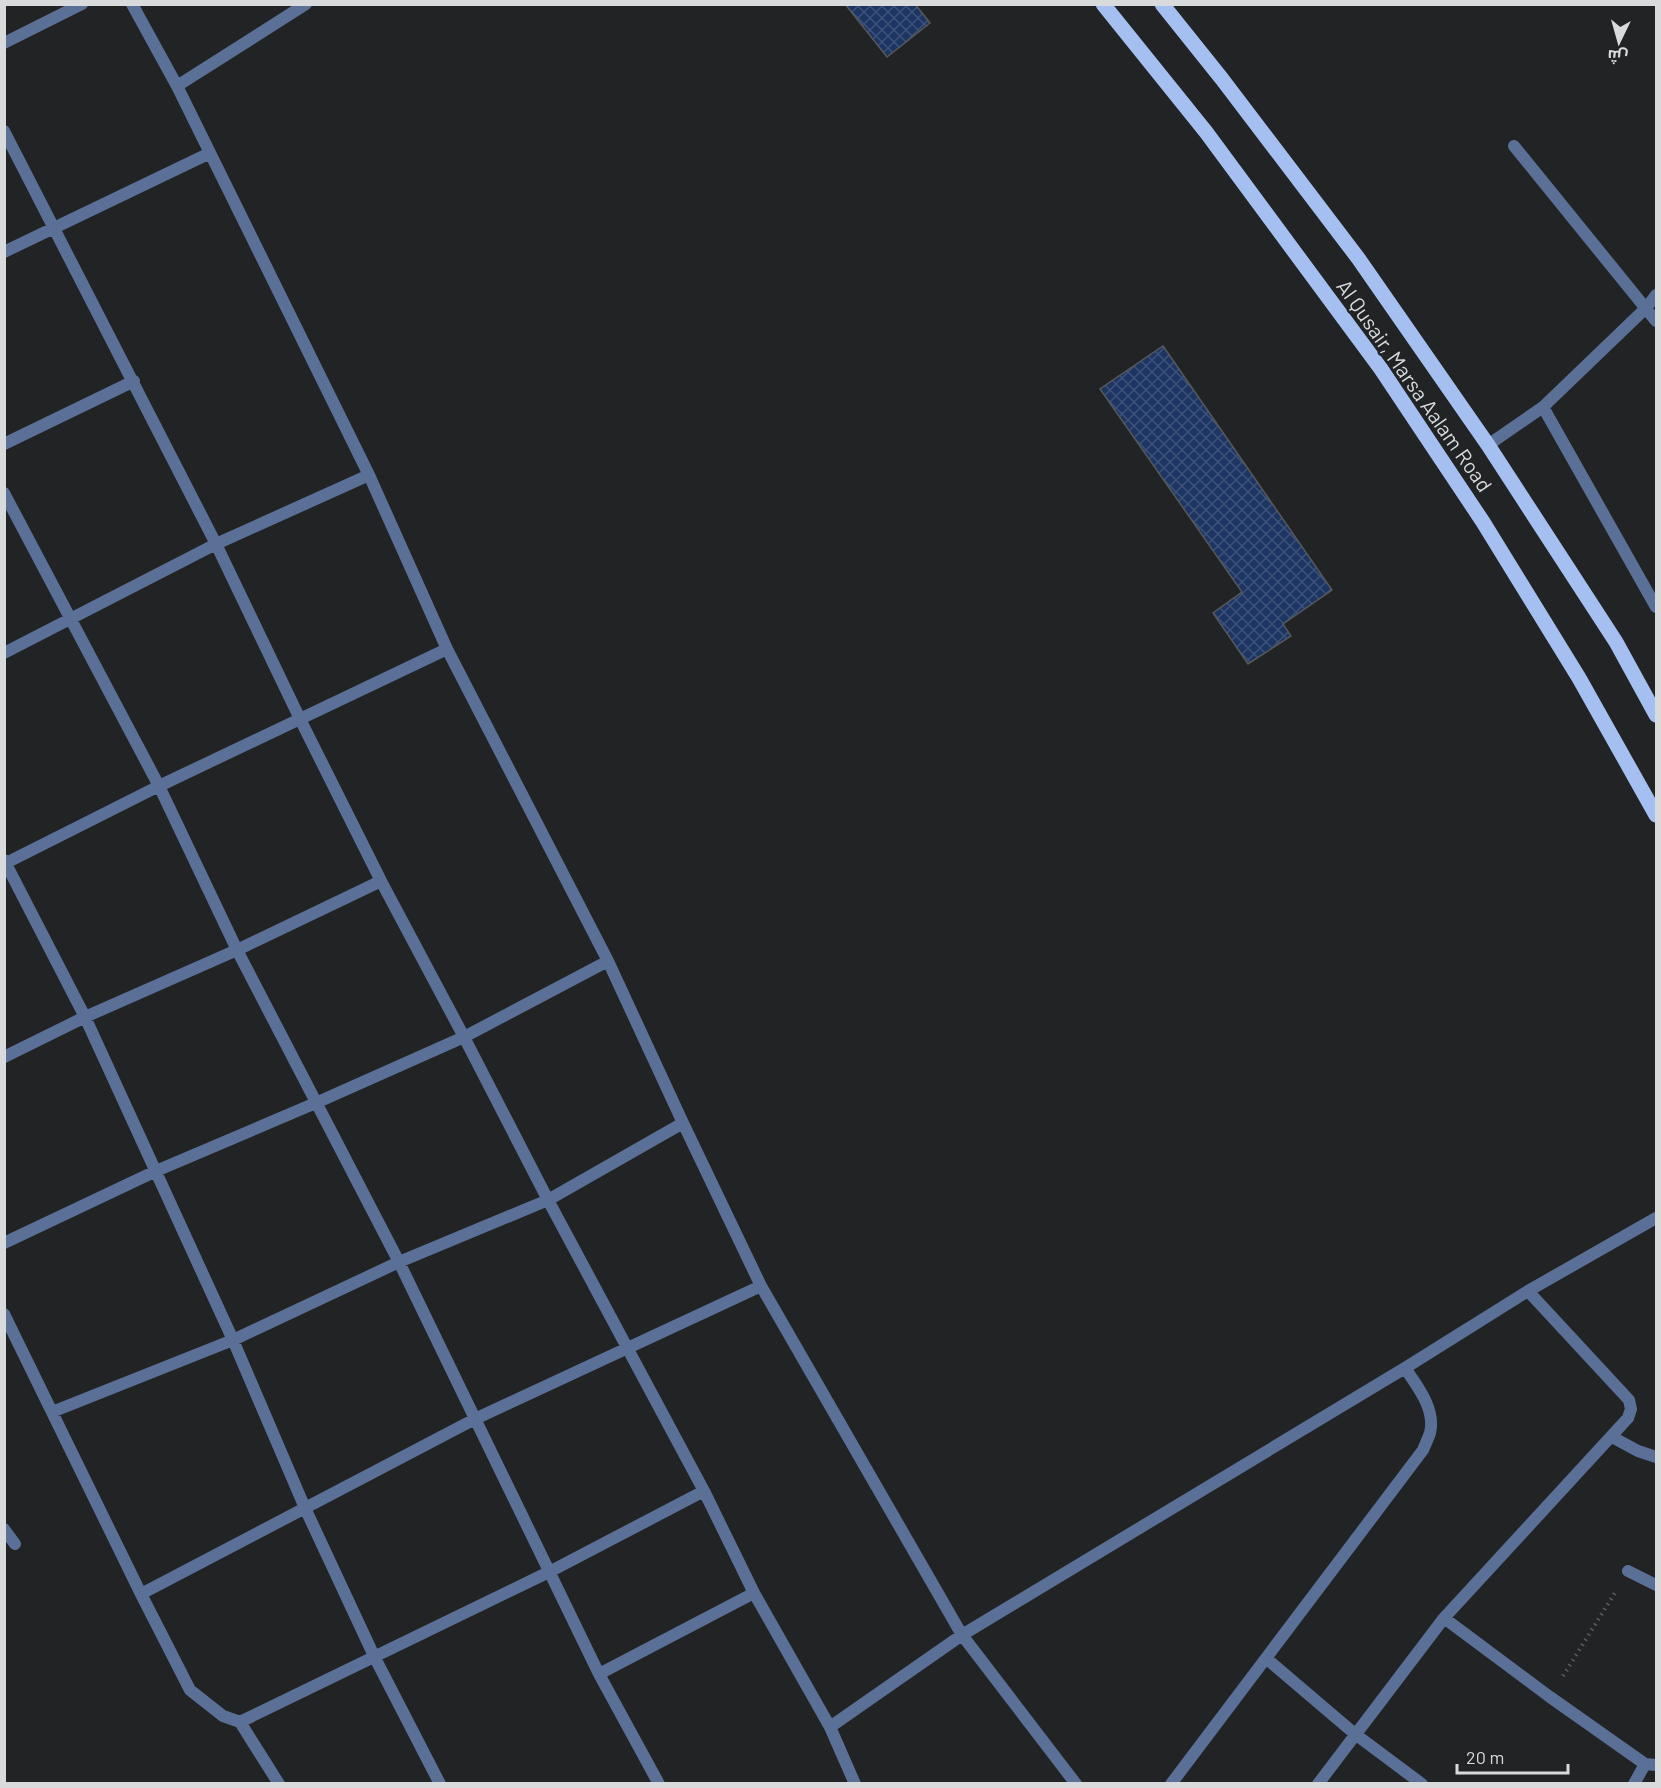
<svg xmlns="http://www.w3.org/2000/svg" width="1661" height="1788" viewBox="0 0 1661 1788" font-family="Barlow,Cairo,sans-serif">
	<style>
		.building { fill: url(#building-cross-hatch); stroke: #57585b; stroke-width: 1.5 }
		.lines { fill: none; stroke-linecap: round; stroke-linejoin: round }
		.path { stroke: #5a5c5e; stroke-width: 4; stroke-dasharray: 1.5 4.5; stroke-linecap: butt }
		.minor { stroke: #5b7097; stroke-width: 12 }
		.primary { stroke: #a5c0f0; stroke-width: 15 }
		.labels { text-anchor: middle; stroke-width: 5; stroke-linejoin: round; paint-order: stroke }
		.street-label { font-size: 21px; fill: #d9dadc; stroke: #212325 }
	</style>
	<defs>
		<pattern id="building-cross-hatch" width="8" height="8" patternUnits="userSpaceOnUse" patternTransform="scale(1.5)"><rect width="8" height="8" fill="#1d3563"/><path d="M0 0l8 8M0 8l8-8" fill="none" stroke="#3d5279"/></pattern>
	</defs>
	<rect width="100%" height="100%" fill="#212325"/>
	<!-- building -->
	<path class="building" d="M845,4h70l15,19 -43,34z
		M1163,346l169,244 -49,34 8,12 -43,28 -35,-51 29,-21 -142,-203z"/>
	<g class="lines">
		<!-- path -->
		<path class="path" d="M1563,1676l53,-85"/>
		<!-- minor -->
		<path class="minor" d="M132,4l45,82 192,389 78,174 161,312 75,162 78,163 201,349 114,149
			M4,43l78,-39
			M177,86l129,-82
			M4,131l212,413 84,175 81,162 83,156 84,163 156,291 50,102 76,134 25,57
			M1514,146l142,175
			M4,252l206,-99
			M1543,407l113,200
			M4,444l130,-63
			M1488,445l55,-38 104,-100 9,-12
			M4,493l155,293 78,164 162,312 200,412 60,110
			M4,653l212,-109 153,-69
			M4,860l81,157 148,323 72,168 69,148 66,128
			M4,864l155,-78 288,-137
			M4,1057l81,-40 152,-67 144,-69
			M4,1243l152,-72 162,-69 146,-65 144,-76
			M4,1314l137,280 49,96 33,26 17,6 311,-151 153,-80
			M52,1412l181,-72 166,-78 149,-62 135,-77
			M1612,1437l26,14 18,6
			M4,1529l11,15
			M1628,1571l28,14
			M141,1594l334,-175 286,-133
			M1444,1618l106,79 95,67 11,1
			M1267,1659l88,75 67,50
			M599,1674l155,-81
			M240,1722l39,62
			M830,1727l132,-92 443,-267 123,-77 128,-73
			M1171,1784l252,-334c2,-5 5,-11 7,-17 6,-24 -13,-47 -25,-65
			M1318,1784l126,-166 184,-200 3,-9 -2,-9 -101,-109
			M1634,1784l11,-20"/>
		<!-- primary -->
		<path class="primary" d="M1103,4l103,128 175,237 102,153 96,156 77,137
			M1162,4l60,75 136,179 130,187 128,197 40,73"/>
	</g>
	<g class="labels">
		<!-- street labels -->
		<g class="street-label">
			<text transform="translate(1414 386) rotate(55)" y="7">Al Qusair, Marsa Aalam Road</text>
		</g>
	</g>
	<!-- border -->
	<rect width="1661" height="1788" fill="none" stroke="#d9dadc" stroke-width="12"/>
	<!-- north arrow -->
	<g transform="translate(1619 42) rotate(185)" stroke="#212325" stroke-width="4.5" paint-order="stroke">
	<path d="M0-4.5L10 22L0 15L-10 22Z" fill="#d9dadc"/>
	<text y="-9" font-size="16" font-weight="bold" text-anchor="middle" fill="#d9dadc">ش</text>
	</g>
	<!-- scale -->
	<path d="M1457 1764v9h111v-9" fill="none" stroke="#d9dadc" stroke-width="3"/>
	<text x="1466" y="1764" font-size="18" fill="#d9dadc" stroke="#212325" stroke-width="4.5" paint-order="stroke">20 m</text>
</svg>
